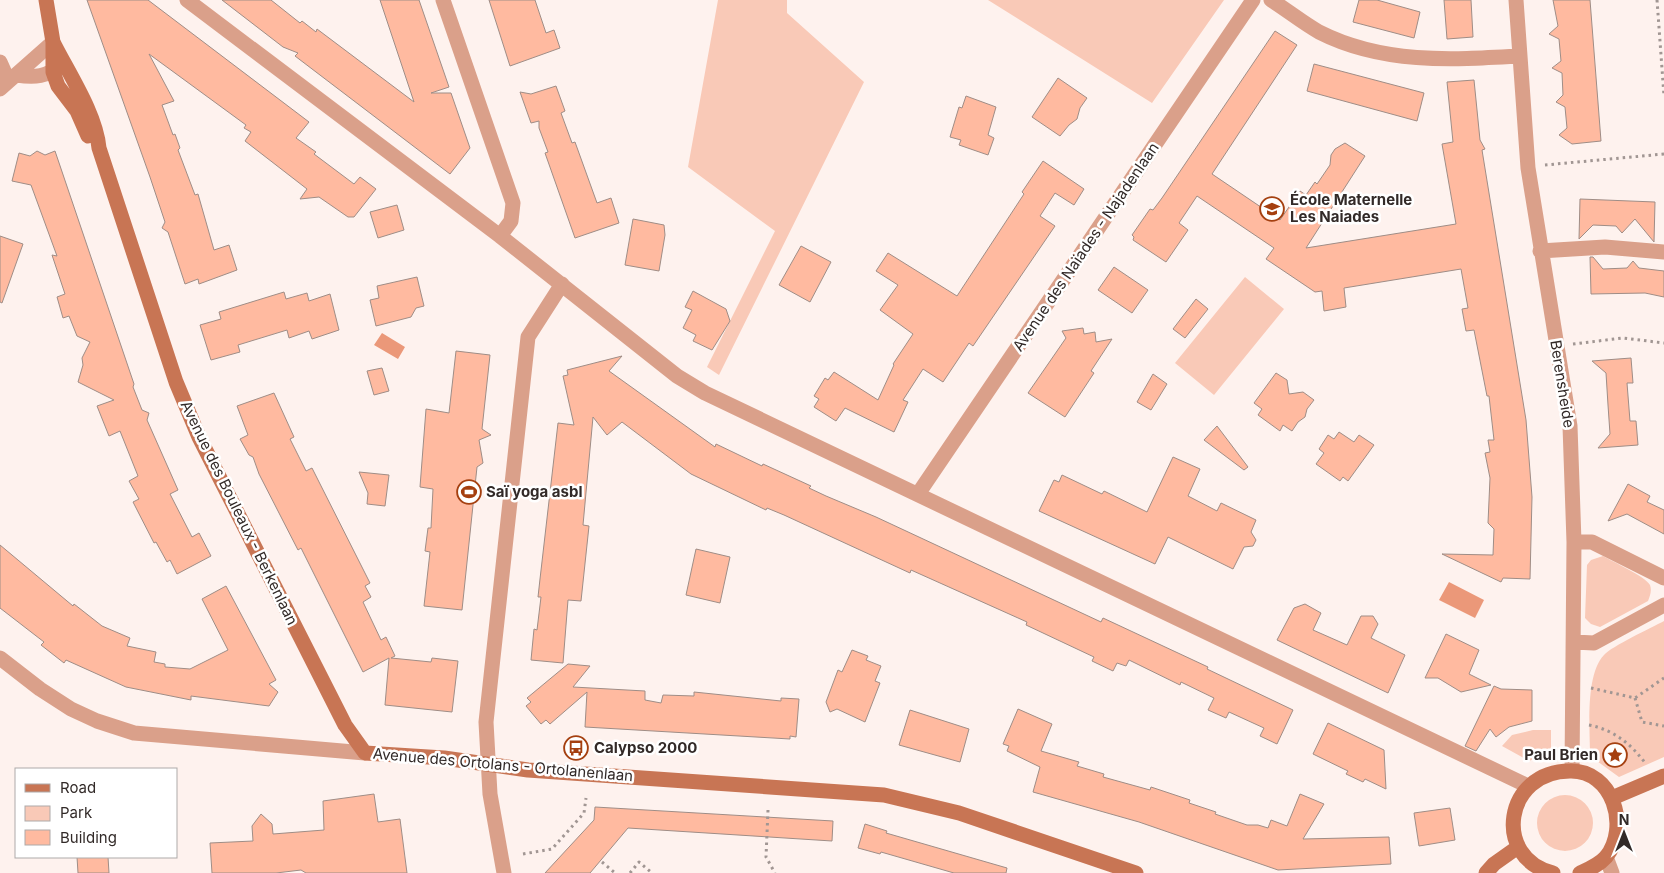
<svg xmlns="http://www.w3.org/2000/svg" width="1664" height="873" viewBox="0 0 1664 873" font-family="Inter,sans-serif">
	<style>
		.green { fill: #f9c9b7 }
		.water { fill: #eb9879 }
		.building { fill: #ffbaa0; stroke: #9f8d86 }
		.lines { fill: none; stroke-linecap: round; stroke-linejoin: round }
		.path { stroke: #a19693; stroke-width: 3; stroke-dasharray: 2.5 4; stroke-linecap: butt }
		.street { stroke: #daa08a; stroke-width: 15 }
		.secondary { stroke: #c87554; stroke-width: 15 }
		.labels { text-anchor: middle; stroke-width: 5; stroke-linejoin: round; paint-order: stroke }
		.poi-label { font-size: 15px; font-weight: bold; fill: #322a28; stroke: #fff; text-anchor: start }
		.street-label { font-size: 15px; fill: #322a28; stroke: #fff }
	</style>
	<rect width="100%" height="100%" fill="#fef2ee"/>
	<!-- green -->
	<path class="green" d="M718,0h69v13l77,69 -145,293 -12,-8 68,-136 -87,-64z
		M988,0h236l-72,103z
		M1245,277l39,32 -70,86 -39,-32z
		M1603,556c10,6 42,20 47,29 2,6 0,11 -2,16l-48,26 -9,-3 -6,-6 2,-53 4,-5z
		M1664,621v136l-45,20 -29,-21c0,-27 -5,-81 14,-101 8,-9 47,-27 60,-34z
		M1533,730h18v21l-22,10 -27,-15 10,-11z
		M1537 823a28 28 0 1 1 56 0a28 28 0 1 1-56 0Z"/>
	<!-- water -->
	<path class="water" d="M382,333l23,14 -7,12 -24,-14z
		M1449,582l35,18 -9,18 -36,-18z"/>
	<!-- building -->
	<path class="building" d="M87,0h61l161,122 -13,16 20,14 -2,2 40,30 6,-7 16,12 -22,28h-6l-29,-20 -19,2 7,-10 -62,-48 6,-9 -7,-4 2,-3 -97,-71 25,47 -12,4 11,30 2,-1 5,14 -2,2 17,45 3,-1 16,56 15,-5 8,25 -38,14 -1,-5 -13,5 -17,-52 -6,-4 3,-6 -15,-45z
		M222,0h49l29,23 2,-2 14,11 1,-3 97,73 -34,-102h39l30,87 -18,6h20l19,55 -20,26 -155,-118 3,-3 -15,-6z
		M489,0h46l11,33 8,-3 6,18 -50,18z
		M1359,0h18l43,12 -6,26 -61,-16z
		M1444,0h27l2,37 -26,2z
		M1553,0h37l11,141 -29,3 -13,-9 8,-7 -2,-21 -9,-5 7,-7 -1,-22 -10,-5 9,-7 -2,-22 -10,-5 9,-8z
		M1275,31l22,14 -85,129 68,46 20,-29 6,4 9,-13 2,2 13,-19 1,-10 4,-6 10,-6 20,13 -59,92 150,-24 -14,-80 11,-2 -6,-60 27,-2 6,60 5,9 -3,1 44,270 6,77 -2,82 -27,-1 -2,4 -59,-28 51,1 1,-26 -6,-6 2,-45 -5,-25 5,-1 -2,-12h6l-5,-44h-2l-13,-66 -8,1 -4,-22 6,-1 -7,-39 -117,19 2,19 -22,4 -2,-20 -7,1 -49,-33 8,-11 -77,-52 -18,27 9,7 -22,32 -33,-22 1,-3 -2,-2 18,-26 3,1 9,-12z
		M1314,64l110,29 -7,28 -110,-30z
		M1058,78l29,20 -7,10 -3,11 -8,6 -9,11 -28,-19z
		M556,86l9,25 -4,2 11,30 3,-1 22,61 14,-5 8,25 -44,15 -30,-85 3,-1 -9,-24v-7l-8,2 -11,-31 11,2z
		M966,96l30,11 -8,28 6,3 -6,17 -29,-10 2,-5 -11,-3 9,-30 3,1z
		M37,151l8,4 10,-4 79,233 -1,3 9,23 7,3 -2,7 31,70 -8,4 22,43 7,-4 12,23 -34,18 -7,-14 -3,2 -11,-20 -2,1 -21,-41 6,-3 -10,-18 9,-5 -18,-45 -11,5 -12,-30 17,-6 -36,-18 5,-17 -1,-7 8,-16 -13,-6 -8,-20 -6,2 -6,-21 8,-3 -13,-39 5,1 -26,-71 -19,-4 7,-28 11,3z
		M1043,161l41,28 -10,16 -19,-12 -15,23 15,10 -82,120 -4,-3 -26,39 -20,-13 -20,31 5,2 -14,30 -49,-24 -9,13 -22,-14 5,-8 -5,-3 11,-18 3,2 6,-8 44,28 16,-35 -1,-1 20,-30 -33,-24 18,-25 -22,-14 12,-18 69,43 67,-102 -2,-2z
		M1580,199l75,3 -1,40 -19,-23 -13,14 -6,-7 -23,-1 -14,14z
		M397,205l7,25 -26,8 -8,-26z
		M633,219l31,6 1,10 -6,36 -34,-6z
		M0,236l23,8 -21,59 -2,-1z
		M801,246l30,16 -21,40 -31,-17z
		M1590,257h3l10,12 24,-1 6,-7 6,7 25,3v26l-19,-4 -54,1z
		M1114,267l34,23 -16,23 -34,-23z
		M417,277l7,29 -8,2 -5,9 -35,9 -6,-26 9,-2 -2,-12z
		M693,291l33,18 4,12 -18,29 -19,-9 3,-6 -13,-7 9,-18 -7,-3z
		M284,292l2,7 21,-6 2,8 21,-7 9,36 -27,9 -3,-8 -20,7 -2,-8 -49,15 2,7 -29,8 -11,-35 21,-6 -2,-7z
		M1196,299l12,10 -23,29 -12,-9z
		M1083,328l1,6 11,-2 1,10 16,-3 -21,32 3,2 -29,44 -37,-24 38,-55 -4,-7z
		M456,351l34,4 -8,74 9,6 -12,5 4,23 -6,4 -15,143 -38,-4 6,-54 -5,-1 3,-23h3l2,-39 -13,-2 6,-78 23,4z
		M622,356l-13,15 106,76 1,-3 46,22 1,-2 48,22 -2,2 17,8 50,21 225,105 2,-4 105,49 -1,2 86,41 -16,34 -17,-8 4,-8 -35,-16 -3,6 -18,-8 6,-12 -33,-16 -1,3 -51,-25 -3,6 -9,-3 -4,8 -21,-10 2,-4 -68,-32 1,-3 -116,-52 -1,3 -126,-58 -17,-7 -1,2 -75,-36 -69,-52 -15,13 -14,-18 -10,108 6,1 -8,75 -13,-1 -5,63 -32,-3 3,-31 3,1 4,-33h-3l2,-18 18,-156 16,2 -11,-49 5,-1 -1,-5z
		M1631,358l2,25h-6l3,38h6l2,24 -40,3 12,-14 -2,-29 -2,-32 -14,-12z
		M382,368l7,23 -15,4 -7,-24z
		M1276,373l11,7 2,14 14,-2 11,8 -7,9 -2,8 -7,5 -6,9 -9,-6 -3,6 -22,-16 4,-6 -8,-6z
		M1153,374l14,10 -16,26 -14,-8z
		M274,393l20,44 -4,2 16,32 6,-3 58,115 -5,3 6,11 -8,5 18,38 5,-3 9,19 -4,2 40,4 1,-4 26,3 -6,51 -67,-7 4,-47 -26,14 -62,-124 -3,2 -39,-76 -6,-17 -4,-2 -9,-16 8,-4 -11,-29z
		M1217,426l31,41 -4,3 -40,-30z
		M1339,432l15,10 5,-7 15,10 -26,36 -5,-4 -3,4 -24,-17 8,-11 -5,-4 9,-14 6,4z
		M1173,457l27,12 -12,27 29,15 4,-8 35,17 -5,12 5,8 -3,6 -9,1 -11,22 -65,-32 -13,27 -116,-53 15,-31 5,2 3,-7 40,19 2,-3 43,21z
		M359,472l30,3 -4,31 -18,-2 1,-11z
		M1628,484l22,12 -3,6 17,8v24l-37,-20 -19,7z
		M0,545l73,61 1,-2 28,22 28,12 -3,8 29,6 -2,10 11,2v3l25,2 38,-19 -26,-51 24,-13 50,94 -7,4 9,8 -9,14 -78,-10v4l-65,-13 -60,-27 -2,3 -23,-18 3,-3 -44,-34z
		M696,549l34,8 -10,46 -34,-8z
		M1305,604l16,9 -8,17 34,15 14,-29h12l5,8 -7,14 34,17 -17,38 -111,-53 17,-32z
		M1446,634l33,16 -10,24 22,11 -30,7 -23,-14h-13z
		M852,650l16,6 -2,4 15,6 -6,15 5,2 -15,39 -28,-13 -7,3 -4,-10 12,-32 4,2z
		M568,664l22,2 -17,21 72,4v9l16,3 2,-8 31,1v-4l87,9v-3l18,1 -3,38 -6,-1v3l-205,-12 2,-35 -37,32 -4,-4 -5,4 -15,-18 5,-4 -4,-4z
		M1494,686l7,3 31,1v31l-23,6 -13,10 -6,-8 -14,22 -11,-5z
		M1018,709l34,15 -11,27 38,11 -2,4 27,8 -1,3 47,13 1,-3 39,13 -1,3 27,9 -1,2 32,11h11l10,3 3,-8 16,6 13,-32 24,10 -21,35 86,-2 2,27 -113,6 -139,-48 -106,-30 7,-25 -33,-16 2,-5 -6,-2z
		M910,710l59,19 -9,33 -61,-17z
		M1328,723l56,27 2,39 -21,-10 -2,3 -17,-8 2,-3 -35,-17z
		M374,794l4,28 22,-3 7,54h-101l-5,-3 -25,3h-64l-2,-30 43,-2 -1,-15 9,-12 11,10 1,10 51,-4 -1,-29z
		M595,807l238,14 -1,20 -204,-13 -38,45h-45l49,-53z
		M1450,808l5,32 -36,6 -5,-33z
		M865,824l22,7 -1,2 121,35 -1,5h-52l-73,-21 -1,2 -22,-6z
		M77,857h31l1,16h-31z"/>
	<g class="lines">
		<!-- path -->
		<path class="path" d="M1657,0l7,96
			M1545,165l119,-11
			M1573,344l50,-6 41,5
			M1591,688l44,10 29,-20
			M1635,698l7,24 22,4
			M1589,725c25,5 42,19 57,39
			M768,810l-2,47 9,16
			M523,854l29,-5 32,-36 2,-15
			M602,862l13,11
			M630,873l9,-11 13,11"/>
		<!-- street -->
		<path class="street" d="M187,0l313,236 177,140 28,17 823,393
			M443,0l70,203 -2,18 -11,15
			M1271,0c16,10 32,23 48,32 63,32 131,28 199,24
			M1516,0l12,168 42,258 4,116 -2,228
			M0,62l8,18
			M17,75c17,3 31,2 44,-11
			M0,89l53,-47
			M1540,251l65,-4 59,5
			M918,494l335,-494
			M1574,542h18l72,36
			M1574,642l20,1 70,-38
			M0,658l40,31 31,20 26,12 37,12 231,20
			M1606,857l6,16
			M504,873l-14,-79 -4,-72 42,-385 34,-53"/>
		<!-- secondary -->
		<path class="secondary" d="M46,0l7,42v30l5,14 19,25 11,25
			M53,42c16,32 43,72 46,106l77,234 23,55 146,288 20,28 79,5 84,12 356,25 75,18 177,60
			M1612,798l52,-22
			M1486,873l8,-9 24,-17
			M1553,873c-61,-15 -49,-102 17,-102 43,-1 60,56 36,86 -7,8 -17,12 -26,16"/>
	</g>
	<!-- icons -->
	<defs>
		<g id="school-ring" transform="scale(1.25)"><circle r="9.5" fill="#fff" stroke="#a54010" stroke-width="1.5"/><path d="M0-5L7-2L0 1L-7-2ZM-4 1L0 2.5L4 1V4Q0 6-4 4Z" fill="#a54010"/></g>
		<g id="stadium-ring" transform="scale(1.25)"><circle r="9.5" fill="#fff" stroke="#a54010" stroke-width="1.5"/><path d="M0-5a6.5 5 0 1 0 0 10a6.5 5 0 1 0 0-10ZM-3.5-1.8h7v3.6h-7Z" fill="#a54010"/></g>
		<g id="bus-ring" transform="scale(1.25)"><circle r="9.5" fill="#fff" stroke="#a54010" stroke-width="1.5"/><path d="M-5-6H5V4H4V6H2V4H-2V6H-4V4H-5ZM-3.5-4V0h7V-4ZM-3.5 1.2v1.5H-2V1.2ZM2 1.2v1.5H3.5V1.2Z" fill="#a54010"/></g>
		<g id="sight-ring" transform="scale(1.25)"><circle r="9.5" fill="#fff" stroke="#a54010" stroke-width="1.5"/><path d="M0-6L1.8-2.2L6-1.7L2.9 1.2L3.7 5.4L0 3.3L-3.7 5.4L-2.9 1.2L-6-1.7L-1.8-2.2Z" fill="#a54010"/></g>
	</defs>
	<g fill-rule="evenodd">
		<use href="#school-ring" x="1272" y="209"/>
		<use href="#stadium-ring" x="469" y="492"/>
		<use href="#bus-ring" x="576" y="748"/>
		<use href="#sight-ring" x="1615" y="755"/>
	</g>
	<g class="labels">
		<!-- poi labels -->
		<g class="poi-label">
			<text x="1290" y="205">École Maternelle<tspan x="1290" dy="17">Les Naiades</tspan></text>
			<text x="486" y="497">Saï yoga asbl</text>
			<text x="594" y="753">Calypso 2000</text>
			<text x="1598" y="760" text-anchor="end">Paul Brien</text>
		</g>
		<!-- street labels -->
		<g class="street-label">
			<text transform="translate(1086 247) rotate(-56)" y="5">Avenue des Naïades - Najadenlaan</text>
			<text transform="translate(1562 384) rotate(81)" y="5">Berensheide</text>
			<text transform="translate(239 513) rotate(64)" y="5">Avenue des Bouleaux - Berkenlaan</text>
			<text transform="translate(503 765) rotate(5)" y="5">Avenue des Ortolans - Ortolanenlaan</text>
		</g>
	</g>
	<!-- legend -->
	<rect x="15" y="768" width="162" height="90" fill="#ffffff" stroke="#adaaa9"/>
	<rect x="25" y="784" width="25" height="8" fill="#c87554" stroke="#adaaa9"/>
	<text x="60" y="793" font-size="15" fill="#322a28">Road</text>
	<rect x="25" y="806" width="25" height="15" fill="#f9c9b7" stroke="#adaaa9"/>
	<text x="60" y="818" font-size="15" fill="#322a28">Park</text>
	<rect x="25" y="830" width="25" height="15" fill="#ffbaa0" stroke="#adaaa9"/>
	<text x="60" y="843" font-size="15" fill="#322a28">Building</text>
	<!-- north arrow -->
	<g transform="translate(1624 833)" stroke="#ffffff" stroke-width="4" paint-order="stroke">
	<path d="M0-4L9 19L0 12L-9 19Z" fill="#322a28"/>
	<text y="-8" font-size="14" font-weight="bold" text-anchor="middle" fill="#322a28">N</text>
	</g>
</svg>
